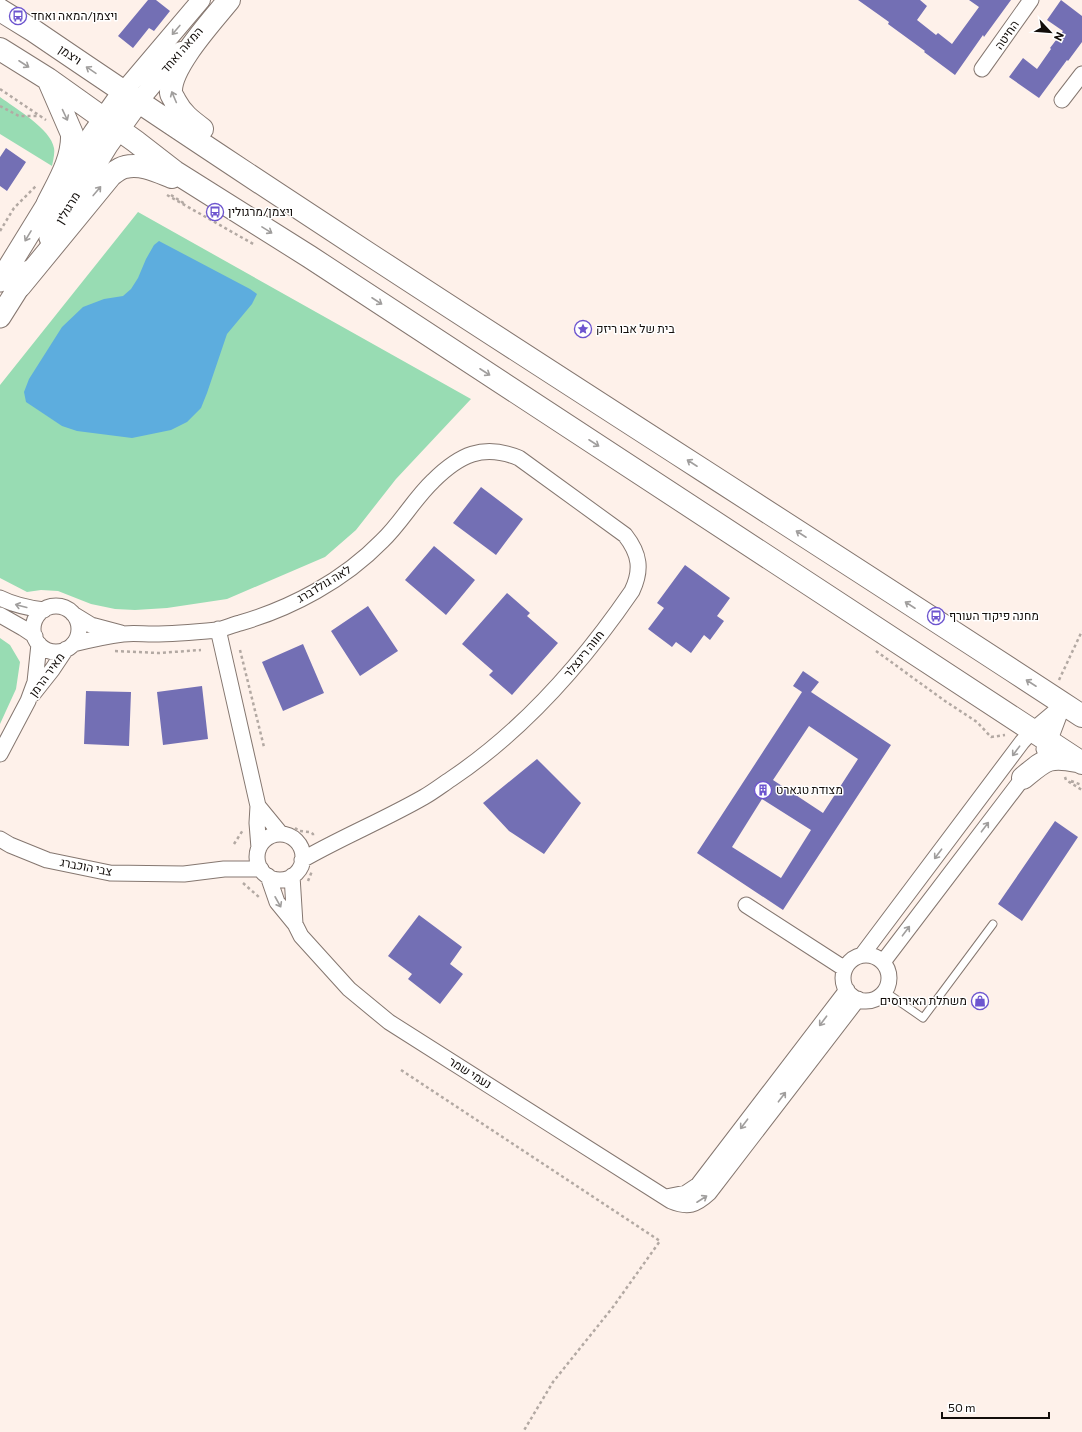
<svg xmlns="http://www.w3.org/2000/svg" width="1082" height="1432" viewBox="0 0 1082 1432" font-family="Commissioner,Heebo,sans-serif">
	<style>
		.green { fill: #98dcb3 }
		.water { fill: #5dadde }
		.building { fill: #736fb4; fill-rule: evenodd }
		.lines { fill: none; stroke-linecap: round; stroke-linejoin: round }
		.service-casing { stroke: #857770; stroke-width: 9 }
		.minor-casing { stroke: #857770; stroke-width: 17 }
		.tertiary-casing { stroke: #857770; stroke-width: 20 }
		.secondary-casing { stroke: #857770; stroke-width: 23 }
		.primary-casing { stroke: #857770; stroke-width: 24 }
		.path { stroke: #b3a9a3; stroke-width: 2.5; stroke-dasharray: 3 3; stroke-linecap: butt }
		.service { stroke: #fff; stroke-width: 7 }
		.minor { stroke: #fff; stroke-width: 15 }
		.tertiary { stroke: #fff; stroke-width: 18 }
		.secondary { stroke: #fff; stroke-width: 21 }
		.primary { stroke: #fff; stroke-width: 22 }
		.oneway { stroke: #a09e9d }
		.labels { text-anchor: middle; stroke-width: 3; stroke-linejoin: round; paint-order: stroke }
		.poi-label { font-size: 12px; fill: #120d0a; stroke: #fff; text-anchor: start }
		.street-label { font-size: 12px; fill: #120d0a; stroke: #fff }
	</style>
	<rect width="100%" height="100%" fill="#fef1ea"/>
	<!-- green -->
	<path class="green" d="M0,97c15,11 51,32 54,51 1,5 -1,13 -2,18l-52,-32z
		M138,212l333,187 -75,80 -40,51 -31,27 -98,42 -60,9 -32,2 -20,-1 -24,-5 -33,-13 -17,-1 -14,2 -27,-14v-193z
		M0,638l10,7 10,17 -4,27 -16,35z"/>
	<!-- water -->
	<path class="water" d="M159,241l91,48 7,5 -5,10 -25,30 -20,59 -6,15 -14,14 -16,8 -39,8 -55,-7 -15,-5 -36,-24 -2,-10 5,-13 33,-52 21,-20 21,-8 19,-3 8,-7 7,-11 8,-19 8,-14z"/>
	<!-- building -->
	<path class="building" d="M148,0h8l14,11 -16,20 -5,-3 -16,20 -15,-12z
		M858,0h62l7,6 -10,14 19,15 2,-2 14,11 27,-37 -10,-7h42l-27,37 -1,-2 -28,40 -31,-23 1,-1 -37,-27 1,-2z
		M1061,0l21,16v26l-14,19 -1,-1 -28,38 -30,-21 14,-19 14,11 14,-20 -1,-1 13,-17 -16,-11z
		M6,148l20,14 -19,29 -7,-5v-29z
		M481,487l42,32 -27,36 -43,-32z
		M434,546l41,34 -29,35 -41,-35z
		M685,565l45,33 -13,18 7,5 -14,19 -6,-5 -13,18 -15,-11 -4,5 -24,-18 16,-21 -7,-5z
		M507,593l23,20 -3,3 31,27 -46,52 -23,-20 4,-4 -31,-27z
		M368,606l30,45 -38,25 -29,-45z
		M303,644l21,49 -41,18 -21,-49z
		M803,671l16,11 -8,10 80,53 -108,165 -86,-57 105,-161 -9,-6zM809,726l49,33 -35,54 -50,-33zM762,799l49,31 -30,48 -49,-31z
		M202,686l6,53 -45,6 -6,-53z
		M86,691l45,1 -2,54 -45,-2z
		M537,759l44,44 -37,51 -35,-23 -26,-28z
		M1055,821l23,16 -56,84 -24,-17z
		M419,915l43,32 -12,17 13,10 -23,30 -32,-25 4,-5 -24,-18z"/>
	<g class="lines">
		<!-- service casing -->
		<g class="service-casing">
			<path id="service" d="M884,991l39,27 70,-94"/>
		</g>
		<!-- minor casing -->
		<g class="minor-casing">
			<path id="minor" d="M982,69l49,-69
				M1062,100l20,-26
				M0,598c14,7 28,10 44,12
				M33 629a23 23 0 1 1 46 0a23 23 0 1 1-46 0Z
				M73,614l18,11 30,8
				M0,615l23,13 12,8
				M218,629l40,177 -1,17 2,25
				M73,644c16,-4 34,-8 50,-10 10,-1 20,0 30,0 21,0 43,-2 64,-4 7,-1 15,-5 23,-7 52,-15 104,-43 142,-82 19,-18 32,-42 51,-60 26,-26 50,-38 86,-23l106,77c15,19 17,35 7,56 -50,73 -108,139 -181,188 -9,6 -18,13 -27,18 -40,23 -82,40 -122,63
				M33,694l19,-24 14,-21
				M1044,749l5,-7 14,-37
				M0,754l28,-53 7,-19 4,-38
				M258,806l23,28
				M257 857a23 23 0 1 1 46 0a23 23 0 1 1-46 0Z
				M0,839l10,6 37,15 63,13 74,1 40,-5h37
				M268,876l9,26 18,22 6,12 48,53 40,33 282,179c17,7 25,4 38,-8l149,-194
				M292,876l3,48
				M746,905l99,64
				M862,955l160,-213 10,-11 32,-27
				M843 978a23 23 0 1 1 46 0a23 23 0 1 1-46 0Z
				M883,962l146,-192
				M666,1197l20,-4 12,-8 149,-195"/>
		</g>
		<!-- tertiary casing -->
		<g class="tertiary-casing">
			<path id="tertiary" d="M123,92l78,-92
				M139,101l42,-50"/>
		</g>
		<!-- secondary casing -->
		<g class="secondary-casing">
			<path id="secondary" d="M50,238l58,-94 31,-43
				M0,281l48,-78 46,-70 29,-41
				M0,317l29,-46"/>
		</g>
		<!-- primary casing -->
		<g class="primary-casing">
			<path id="primary" d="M0,10l34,21c345,235 699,456 1048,685
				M0,49l48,30 87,62 40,31 135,85 772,506
				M202,129c-12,-9 -20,-15 -27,-28 -1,-3 -4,-6 -4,-8 -2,-26 42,-73 58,-93
				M48,203c11,-22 25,-44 24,-69l-23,-53
				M20,286l91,-111c4,-3 9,-7 14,-8 16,-4 32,4 47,10
				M1023,778c22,-18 25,-23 54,-17"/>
		</g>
		<!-- path -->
		<path class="path" d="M0,89l46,31
			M0,106l19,10h21
			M167,195l88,50
			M171,195l14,9
			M0,231l14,-23 22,-22
			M240,650l24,97
			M115,651l44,2 42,-3
			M876,651l69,50 32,21 14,15 14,-2
			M1059,680l23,-49
			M1065,777l1,3 16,10
			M1071,781l11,4
			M295,828l4,3 11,1 3,2v3
			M234,844l9,-14
			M308,881l4,-10
			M243,883l17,15
			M401,1070l259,171 -47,66 -60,75 -30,50"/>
		<!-- service -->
		<use href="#service" class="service"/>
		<!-- minor -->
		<use href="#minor" class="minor"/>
		<!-- tertiary -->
		<use href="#tertiary" class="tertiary"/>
		<!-- secondary -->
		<use href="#secondary" class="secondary"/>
		<!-- primary -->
		<use href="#primary" class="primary"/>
	</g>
	<!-- one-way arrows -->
	<defs><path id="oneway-shaft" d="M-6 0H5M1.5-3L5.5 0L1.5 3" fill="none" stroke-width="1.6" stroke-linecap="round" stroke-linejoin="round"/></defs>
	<g class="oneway">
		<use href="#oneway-shaft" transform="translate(176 30) rotate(130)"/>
		<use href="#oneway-shaft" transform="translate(24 64) rotate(33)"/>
		<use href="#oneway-shaft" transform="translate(91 70) rotate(-146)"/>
		<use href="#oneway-shaft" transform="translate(174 97) rotate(-113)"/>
		<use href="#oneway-shaft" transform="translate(65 115) rotate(65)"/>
		<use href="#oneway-shaft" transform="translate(97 191) rotate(-50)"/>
		<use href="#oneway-shaft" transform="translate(267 230) rotate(32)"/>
		<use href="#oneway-shaft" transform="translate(28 236) rotate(121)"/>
		<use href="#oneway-shaft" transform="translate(377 301) rotate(33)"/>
		<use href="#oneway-shaft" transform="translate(485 372) rotate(33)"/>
		<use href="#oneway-shaft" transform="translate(594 443) rotate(33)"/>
		<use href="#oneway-shaft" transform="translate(692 463) rotate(-147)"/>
		<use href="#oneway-shaft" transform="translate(801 534) rotate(-147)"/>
		<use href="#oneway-shaft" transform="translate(910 605) rotate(-147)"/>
		<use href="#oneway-shaft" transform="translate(21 606) rotate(-165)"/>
		<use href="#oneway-shaft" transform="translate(1031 683) rotate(-147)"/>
		<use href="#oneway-shaft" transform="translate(1016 751) rotate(127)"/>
		<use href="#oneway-shaft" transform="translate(985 827) rotate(-53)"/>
		<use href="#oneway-shaft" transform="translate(938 854) rotate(127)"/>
		<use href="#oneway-shaft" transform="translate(278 902) rotate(61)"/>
		<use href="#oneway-shaft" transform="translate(906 931) rotate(-53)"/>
		<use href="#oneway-shaft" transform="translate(823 1021) rotate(127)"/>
		<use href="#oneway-shaft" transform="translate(782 1097) rotate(-53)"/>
		<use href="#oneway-shaft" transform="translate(744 1124) rotate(127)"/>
		<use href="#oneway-shaft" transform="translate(702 1199) rotate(-33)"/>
	</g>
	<!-- icons -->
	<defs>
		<g id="bus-ring" transform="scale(0.9)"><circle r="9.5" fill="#fff" stroke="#6d55cf" stroke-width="1.5"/><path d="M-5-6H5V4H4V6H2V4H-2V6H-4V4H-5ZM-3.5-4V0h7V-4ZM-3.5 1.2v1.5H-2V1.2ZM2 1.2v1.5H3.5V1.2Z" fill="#6d55cf"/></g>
		<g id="sight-ring" transform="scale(0.9)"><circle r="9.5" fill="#fff" stroke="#6d55cf" stroke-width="1.5"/><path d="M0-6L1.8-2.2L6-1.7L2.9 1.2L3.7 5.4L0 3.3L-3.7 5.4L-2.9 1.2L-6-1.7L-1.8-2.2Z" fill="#6d55cf"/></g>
		<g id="building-ring" transform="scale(0.9)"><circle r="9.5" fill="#fff" stroke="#6d55cf" stroke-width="1.5"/><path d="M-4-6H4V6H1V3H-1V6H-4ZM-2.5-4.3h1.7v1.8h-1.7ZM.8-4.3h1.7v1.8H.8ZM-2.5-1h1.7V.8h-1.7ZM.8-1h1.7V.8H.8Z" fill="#6d55cf"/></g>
		<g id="shop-ring" transform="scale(0.9)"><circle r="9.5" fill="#fff" stroke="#6d55cf" stroke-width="1.5"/><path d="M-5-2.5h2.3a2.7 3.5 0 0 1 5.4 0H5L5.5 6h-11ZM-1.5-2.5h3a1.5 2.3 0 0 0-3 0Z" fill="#6d55cf"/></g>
	</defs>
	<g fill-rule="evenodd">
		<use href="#bus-ring" x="18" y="16"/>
		<use href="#bus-ring" x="215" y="212"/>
		<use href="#sight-ring" x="583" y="329"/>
		<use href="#bus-ring" x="936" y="616"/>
		<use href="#building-ring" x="763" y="790"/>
		<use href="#shop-ring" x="980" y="1001"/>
	</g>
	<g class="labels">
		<!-- poi labels -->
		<g class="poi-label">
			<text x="31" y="20">ויצמן/המאה ואחד</text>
			<text x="228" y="216">ויצמן/מרגולין</text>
			<text x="596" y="333">בית של אבו ריזק</text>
			<text x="949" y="620">מחנה פיקוד העורף</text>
			<text x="776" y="794">מצודת טגארט</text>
			<text x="967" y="1005" text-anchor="end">משתלת האירוסים</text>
		</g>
		<!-- street labels -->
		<g class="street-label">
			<text transform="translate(1007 35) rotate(-55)" y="4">החיטה</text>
			<text transform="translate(182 50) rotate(-49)" y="4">המאה ואחד</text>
			<text transform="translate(70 55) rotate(34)" y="4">ויצמן</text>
			<text transform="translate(68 208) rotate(-58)" y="4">מרגולין</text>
			<text transform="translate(324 584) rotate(-31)" y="4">לאה גולדברג</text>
			<text transform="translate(584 654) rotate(-51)" y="4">חווה רינצלר</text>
			<text transform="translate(47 675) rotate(-54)" y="4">מאיר הרמן</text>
			<text transform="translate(86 867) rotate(11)" y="4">צבי הוכברג</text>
			<text transform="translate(470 1073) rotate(32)" y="4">נעמי שמר</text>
		</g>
	</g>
	<!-- north arrow -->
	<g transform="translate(1050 32) rotate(116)" stroke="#ffffff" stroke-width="3" paint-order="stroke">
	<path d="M0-3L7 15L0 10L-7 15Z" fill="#120d0a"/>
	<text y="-6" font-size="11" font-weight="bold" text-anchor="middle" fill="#120d0a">N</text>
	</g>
	<!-- scale -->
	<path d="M942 1412v6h107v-6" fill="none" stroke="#120d0a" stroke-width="2"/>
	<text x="948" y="1412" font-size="12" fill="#120d0a" stroke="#ffffff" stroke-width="3" paint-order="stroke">50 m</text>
</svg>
